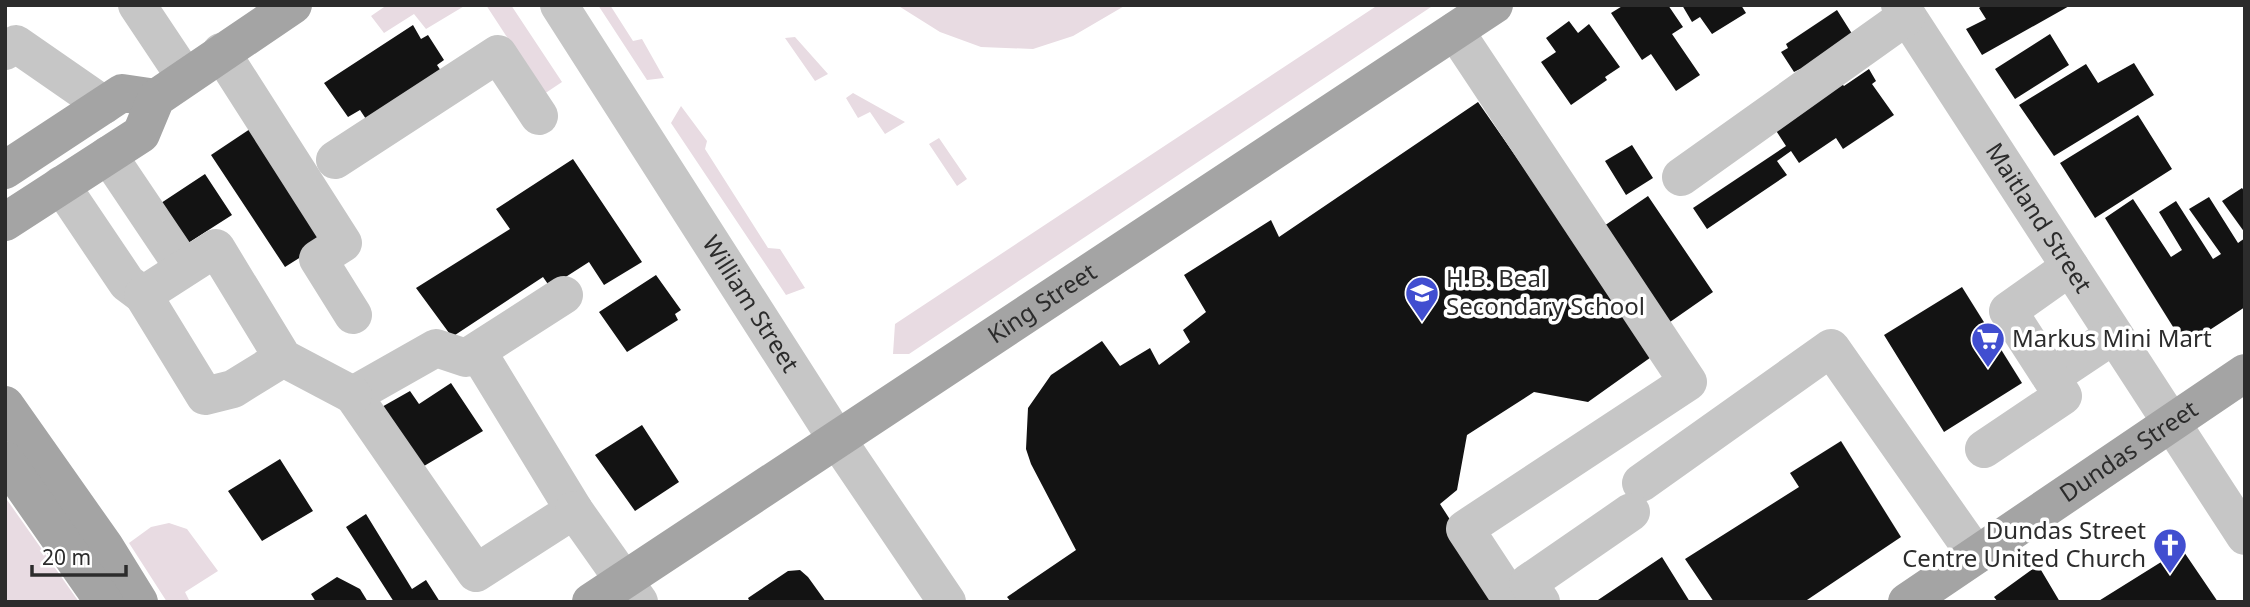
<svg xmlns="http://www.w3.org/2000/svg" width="2250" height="607" viewBox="0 0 2250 607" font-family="'Noto Sans',sans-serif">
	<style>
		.green { fill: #e8dbe2 }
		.building { fill: #131313 }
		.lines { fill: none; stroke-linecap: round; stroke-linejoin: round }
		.minor { stroke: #c6c6c6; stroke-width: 38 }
		.major { stroke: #a4a4a4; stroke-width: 38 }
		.labels { text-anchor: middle; stroke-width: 7; stroke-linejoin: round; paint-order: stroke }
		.street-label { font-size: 24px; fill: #2c2c2c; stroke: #fff }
		.poi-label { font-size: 24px; fill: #2c2c2c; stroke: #fff; text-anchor: start }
	</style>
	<rect width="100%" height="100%" fill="#fff"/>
	<!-- green -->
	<path class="green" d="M387,5h79l-40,24 -12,-15 -30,19 -13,-17z
		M486,5h25l51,77 -18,12z
		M598,5h12l23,36 9,-2 22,39 -17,2z
		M897,5h229l-53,31 -40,13 -52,-2 -41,-15z
		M1378,5h56l-525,349h-16l2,-30z
		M795,37l33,37 -13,7 -30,-43z
		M853,93l52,29 -20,12 -15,-22 -12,6 -12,-20z
		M681,106l26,35 -2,8 63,99 12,1 25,39 -19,7 -115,-172z
		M939,138l28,41 -10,7 -28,-42z
		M5,497l74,105h-74z
		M169,523l18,6 31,42 -33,21 5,10h-23l-38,-59 22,-16z"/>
	<!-- building -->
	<path class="building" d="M1624,5h44l15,22 -11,7 28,41 -24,16 -25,-37 -9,6 -31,-47z
		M1682,5h59l5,8 -34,21 -12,-17 -8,5z
		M1983,5h88l-89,50 -16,-26 20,-10 -7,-11z
		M1837,10l19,30 -52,35 -4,-6 -6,3 -13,-20 7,-4 -2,-4z
		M1569,21l9,12 11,-9 31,43 -15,10 2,3 -36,25 -30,-43 15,-10 -10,-14z
		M413,25l8,14 7,-4 16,25 -7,5 8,12 -75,48 -10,-15 -12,7 -24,-34z
		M2050,34l19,31 -54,34 -20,-30z
		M2134,63l20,32 -100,61 -35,-51 67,-41 12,19z
		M1869,69l7,12 -4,3 22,31 -51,34 -7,-11 -37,25 -8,-12 -14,10 10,14 -80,54 -14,-21 93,-62 -15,-23 69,-41 4,4z
		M1478,102l176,253 -66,47 -54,-10 -67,43 -10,55 -17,14 63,98h-492l-4,-5 69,-47 -45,-86 -5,-15 2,-41 23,-33 51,-34 18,25 30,-18 9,17 31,-23 -7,-12 23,-18 -22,-37 87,-55 8,17z
		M2138,115l34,54 -77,49 -35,-55z
		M259,123l75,113 -49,31 -74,-112z
		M1632,145l21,33 -27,17 -21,-34z
		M573,159l69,103 -38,23 -15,-23 -39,25 -7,-10 -91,60 -36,-49 94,-59 -14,-20z
		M205,174l27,41 -47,30 -27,-40z
		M2242,188l3,4v41l-23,-32z
		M1648,196l65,96 -43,30 -66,-96z
		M2209,197l29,46 7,-5v69l-60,39 -80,-128 28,-19 38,58 11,-7 -23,-38 17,-11 37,58 8,-5 -32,-45z
		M656,275l25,35 -6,4 3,6 -51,32 -28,-40z
		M1962,287l60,96 -78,49 -60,-97z
		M451,383l32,48 -64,38 -39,-61 30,-17 9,13z
		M642,425l37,57 -44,29 -40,-56z
		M1841,441l60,96 -97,65h-90l-29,-43 114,-72 -9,-14z
		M280,459l33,52 -51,30 -34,-50z
		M366,514l46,75 14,-9 14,22h-46l-48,-75z
		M2182,549l36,53h-121z
		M1662,557l28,45h-95z
		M2038,565l22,37h-62l-4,-5z
		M800,570l8,7 18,25h-76l-2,-4 40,-27z
		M337,577l23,12 8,13h-52l-5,-8z"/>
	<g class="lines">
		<!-- minor -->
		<g class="minor">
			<path d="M137,5l48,72"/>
			<path id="s1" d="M559,5l277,433 111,164"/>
			<path id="s2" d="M1900,5l345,531"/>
			<path d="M1455,31l233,351 -223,147 48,73"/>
			<path d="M5,51l11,-7 88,61"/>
			<path d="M221,52l122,191 -25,16 35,56"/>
			<path d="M108,155l76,113"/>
			<path d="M335,160l163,-106 41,62"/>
			<path d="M1681,177l226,-161"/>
			<path d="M61,185l66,98 16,12"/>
			<path d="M477,351l97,159 -98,63 -123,-178 83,-47 30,10 98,-63"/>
			<path d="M283,358l-50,31 -28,7 -62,-101 73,-47 67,110 70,37"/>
			<path d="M2051,377l63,-42"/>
			<path d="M1984,449l79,-53 -55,-85 62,-44"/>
			<path d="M1641,483l190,-135 145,207"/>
			<path d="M574,510l65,92"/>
			<path d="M1541,602l-13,-19 103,-71"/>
		</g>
		<!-- major -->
		<g class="major">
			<path d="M5,170l117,-77 34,5"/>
			<path d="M5,222l136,-88 15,-36 137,-93"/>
			<path d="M5,405l100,142 34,55"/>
			<path d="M5,460l99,142"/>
			<path id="s3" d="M591,602l903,-597"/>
			<path id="s4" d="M1907,602l338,-229"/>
		</g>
	</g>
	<!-- icons -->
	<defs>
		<g id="school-pin" transform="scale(1.75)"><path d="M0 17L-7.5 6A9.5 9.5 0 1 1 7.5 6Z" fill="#414ed0" stroke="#fff"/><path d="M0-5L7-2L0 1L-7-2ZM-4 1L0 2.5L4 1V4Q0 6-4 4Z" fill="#fff"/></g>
		<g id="supermarket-pin" transform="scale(1.75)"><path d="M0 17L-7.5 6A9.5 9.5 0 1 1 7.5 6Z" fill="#414ed0" stroke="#fff"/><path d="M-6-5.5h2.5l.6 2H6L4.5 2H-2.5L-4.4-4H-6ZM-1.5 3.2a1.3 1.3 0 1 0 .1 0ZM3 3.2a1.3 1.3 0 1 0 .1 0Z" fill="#fff"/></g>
		<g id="church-pin" transform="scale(1.75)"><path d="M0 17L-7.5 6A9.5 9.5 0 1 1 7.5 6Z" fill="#414ed0" stroke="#fff"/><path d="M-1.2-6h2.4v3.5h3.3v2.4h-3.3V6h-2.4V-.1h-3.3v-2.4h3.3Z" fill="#fff"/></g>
	</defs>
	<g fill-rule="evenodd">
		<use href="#school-pin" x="1422" y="293"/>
		<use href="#supermarket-pin" x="1988" y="339"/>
		<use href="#church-pin" x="2170" y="545"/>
	</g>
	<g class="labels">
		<!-- street labels -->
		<g class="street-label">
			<text dy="8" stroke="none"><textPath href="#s2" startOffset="254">Maitland Street</textPath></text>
			<text dy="8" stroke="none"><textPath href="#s3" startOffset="541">King Street</textPath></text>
			<text dy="8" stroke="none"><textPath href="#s1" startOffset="355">William Street</textPath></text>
			<text dy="8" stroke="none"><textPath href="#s4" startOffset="268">Dundas Street</textPath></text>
		</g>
		<!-- poi labels -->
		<g class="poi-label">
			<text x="1446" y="287">H.B. Beal<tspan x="1446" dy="28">Secondary School</tspan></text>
			<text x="2012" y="347">Markus Mini Mart</text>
			<text x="2146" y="539" text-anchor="end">Dundas Street<tspan x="2146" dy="28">Centre United Church</tspan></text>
		</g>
	</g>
	<!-- border -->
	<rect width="2250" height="607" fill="none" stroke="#2c2c2c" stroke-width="14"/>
	<!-- scale -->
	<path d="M32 565v10h94v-10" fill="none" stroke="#2c2c2c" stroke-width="3.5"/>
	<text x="42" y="565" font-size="21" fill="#2c2c2c" stroke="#ffffff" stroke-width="5" paint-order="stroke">20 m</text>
</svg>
